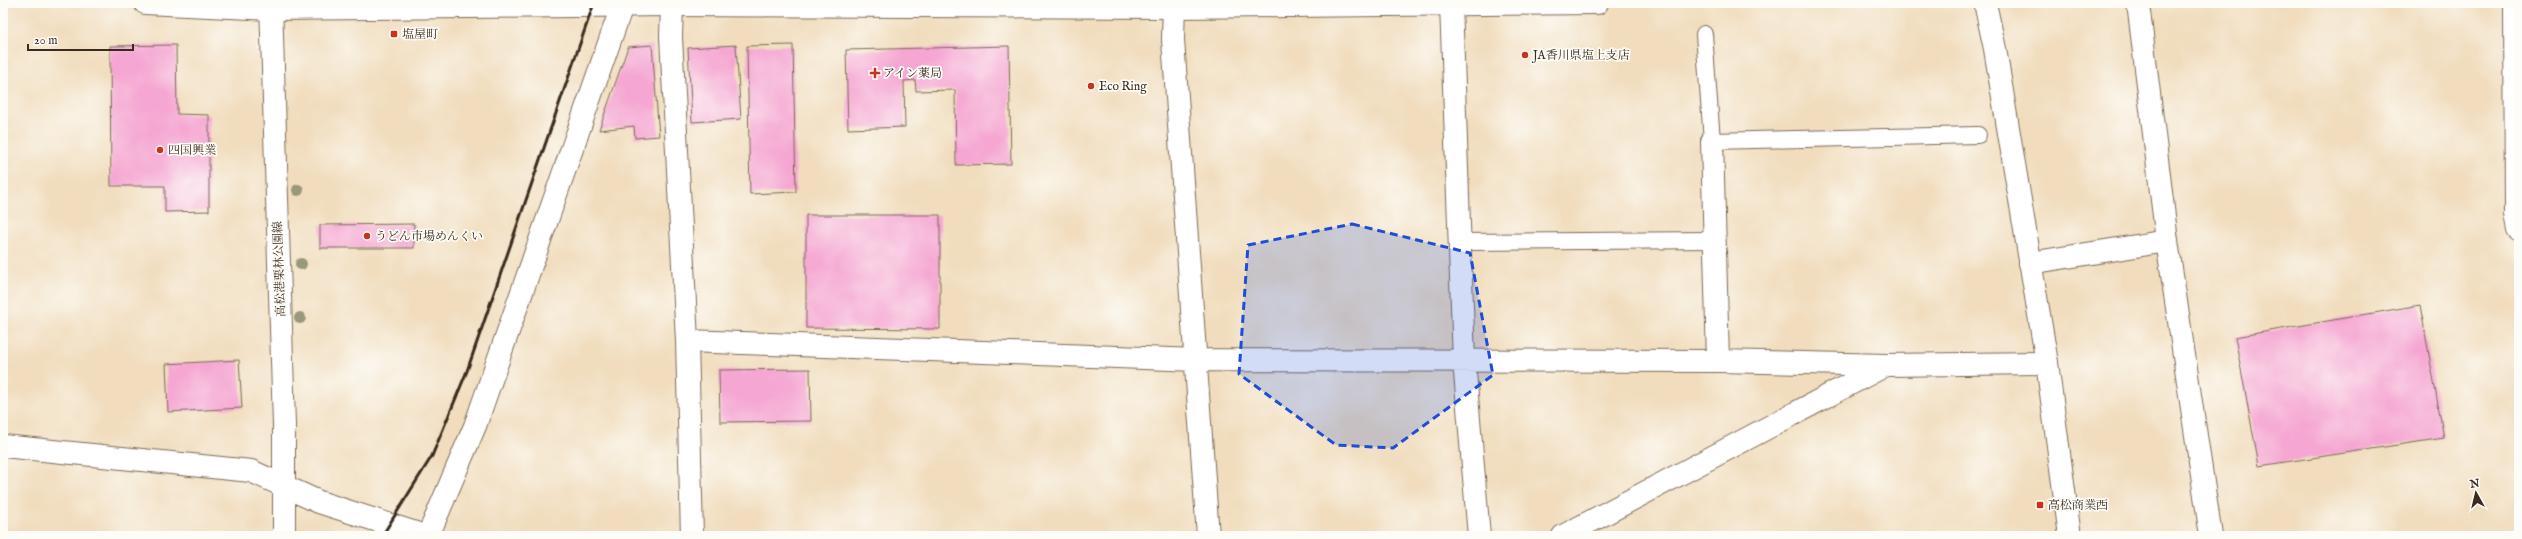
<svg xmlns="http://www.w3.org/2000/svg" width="2522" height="539" viewBox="0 0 2522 539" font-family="'IM FELL English','Noto Serif JP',serif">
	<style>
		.building { fill: #f5a6d2 }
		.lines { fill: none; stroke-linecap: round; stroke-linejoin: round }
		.service-casing { stroke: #7b6956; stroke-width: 18 }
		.minor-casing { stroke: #7b6956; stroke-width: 24 }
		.tertiary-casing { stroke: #7b6956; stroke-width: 24 }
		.secondary-casing { stroke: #7b6956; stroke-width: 24 }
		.trunk-casing { stroke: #7b6956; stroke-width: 24 }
		.service { stroke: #fff; stroke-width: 16 }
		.minor { stroke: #fff; stroke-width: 22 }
		.tertiary { stroke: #fff; stroke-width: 22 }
		.secondary { stroke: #fff; stroke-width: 22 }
		.trunk { stroke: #fff; stroke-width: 22 }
		.rail { stroke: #3b2a1e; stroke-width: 3 }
		.tree { fill: #9a987a }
		.marked { fill: #1d4ed8; fill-opacity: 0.2; stroke: #1d4ed8; stroke-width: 3; stroke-dasharray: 8 5; stroke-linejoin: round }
		.poi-dot { fill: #c8321e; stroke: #fdfcf7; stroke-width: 1.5 }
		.labels { text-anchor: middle; stroke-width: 3.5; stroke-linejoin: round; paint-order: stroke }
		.poi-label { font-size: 12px; fill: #3b2a1e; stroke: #fdfcf7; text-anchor: start }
		.street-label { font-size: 12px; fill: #3b2a1e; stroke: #fdfcf7 }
	</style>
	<rect width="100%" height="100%" fill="#fdfcf7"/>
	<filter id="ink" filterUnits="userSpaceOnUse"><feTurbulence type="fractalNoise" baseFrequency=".025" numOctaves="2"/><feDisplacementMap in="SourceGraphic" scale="8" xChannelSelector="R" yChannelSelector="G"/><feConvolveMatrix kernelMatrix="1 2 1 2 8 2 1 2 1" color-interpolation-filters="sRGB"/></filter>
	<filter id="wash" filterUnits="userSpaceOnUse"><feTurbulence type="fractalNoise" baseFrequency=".012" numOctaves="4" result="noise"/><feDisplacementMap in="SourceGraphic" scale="16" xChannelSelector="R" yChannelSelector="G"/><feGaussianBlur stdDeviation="0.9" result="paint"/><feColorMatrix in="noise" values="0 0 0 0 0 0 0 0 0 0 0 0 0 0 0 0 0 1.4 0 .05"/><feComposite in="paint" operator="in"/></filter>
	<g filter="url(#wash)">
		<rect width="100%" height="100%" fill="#f1ddbe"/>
		<g id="blocks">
			<!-- building -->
			<path class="building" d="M176,45l1,69 32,1v96l-44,1v-26h-54l-1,-140z
				M652,45l7,91 -24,2 -1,-12 -35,4 29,-83z
				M736,45l5,74 -49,3 -4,-74z
				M793,45l3,147 -46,2 -3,-148z
				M1009,46l2,118 -55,1 -1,-75 -39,1 -1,-11 -11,1 1,46 -57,2 -2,-79z
				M806,215h134v114l-134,-1z
				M414,224v24h-94v-23z
				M2420,305l24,133 -185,28 -24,-129z
				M239,360l3,48 -74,4 -2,-48z
				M810,369l1,52 -91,1 -1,-52z"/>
		</g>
	</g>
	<g filter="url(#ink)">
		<use href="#blocks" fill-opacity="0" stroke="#7b6956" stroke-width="1"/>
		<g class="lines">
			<!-- service casing -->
			<g class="service-casing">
				<path id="service" d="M1704,34l8,107 266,-6
					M1460,242l254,-2"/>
			</g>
			<!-- minor casing -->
			<g class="minor-casing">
				<path id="minor" d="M1174,3l-1,37 35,496
					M2515,3l1,211 3,15
					M1451,4l13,357 15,175
					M672,5l-1,32 16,304 5,195
					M1712,141l6,220
					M2030,263l137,-22
					M687,341l510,19 521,1 169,4 160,-2
					M3,446l248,25 68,31 106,34
					M428,536l47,-110 148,-423
					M1563,536l323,-171"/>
			</g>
			<!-- tertiary casing -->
			<g class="tertiary-casing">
				<path id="tertiary" d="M1985,3l10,46 52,314 23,173
					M2138,3l29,238 44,295"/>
			</g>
			<!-- secondary casing -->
			<g class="secondary-casing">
				<path id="secondary" d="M271,3l13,422v111"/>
			</g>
			<!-- trunk casing -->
			<g class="trunk-casing">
				<path id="trunk" d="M145,3l126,6 401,-4 502,2 423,-4"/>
			</g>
			<!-- service -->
			<use href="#service" class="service"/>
			<!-- minor -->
			<use href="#minor" class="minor"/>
			<!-- tertiary -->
			<use href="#tertiary" class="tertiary"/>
			<!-- secondary -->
			<use href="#secondary" class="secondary"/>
			<!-- trunk -->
			<use href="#trunk" class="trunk"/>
			<!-- rail -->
			<path class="rail" d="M382,536l50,-80 35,-85 127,-368"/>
		</g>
		<!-- trees -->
		<g class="tree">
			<circle cx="298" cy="190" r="6"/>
			<circle cx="301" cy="264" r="6"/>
			<circle cx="300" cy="318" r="6"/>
		</g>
	</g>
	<!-- marked area -->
	<path class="marked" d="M1352,224l118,29 23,122 -100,73 -57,-3 -97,-71 9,-129z"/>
	<!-- markers -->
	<g class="poi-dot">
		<rect x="390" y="30" width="8" height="8" rx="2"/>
		<circle cx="1525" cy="55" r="4"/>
		<path d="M873 67h4v4h4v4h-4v4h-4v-4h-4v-4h4z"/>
		<circle cx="1091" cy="86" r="4"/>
		<circle cx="160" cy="150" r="4"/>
		<circle cx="367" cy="236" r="4"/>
		<rect x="2036" y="501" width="8" height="8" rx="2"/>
	</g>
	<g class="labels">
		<!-- poi labels -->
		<g class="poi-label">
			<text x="402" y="38">塩屋町</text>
			<text x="1533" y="59">JA香川県塩上支店</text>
			<text x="883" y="77">アイン薬局</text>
			<text x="1099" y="90">Eco Ring</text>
			<text x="168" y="154">四国興業</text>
			<text x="375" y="240">うどん市場めんくい</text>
			<text x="2048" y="509">高松商業西</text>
		</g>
		<!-- street labels -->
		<g class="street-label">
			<text transform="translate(279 269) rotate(-92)" y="4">高松港栗林公園線</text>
		</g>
	</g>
	<!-- margin -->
	<rect width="2522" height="539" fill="none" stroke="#fdfcf7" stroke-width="16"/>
	<!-- north arrow -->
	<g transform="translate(2476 493) rotate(352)" stroke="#fdfcf7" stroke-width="3" paint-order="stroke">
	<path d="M0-3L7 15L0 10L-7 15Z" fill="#3b2a1e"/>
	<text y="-6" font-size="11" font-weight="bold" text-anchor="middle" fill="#3b2a1e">N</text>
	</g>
	<!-- scale -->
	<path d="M28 44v6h105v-6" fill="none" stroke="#3b2a1e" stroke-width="2"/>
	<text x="34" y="44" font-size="12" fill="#3b2a1e" stroke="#fdfcf7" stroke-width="3" paint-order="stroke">20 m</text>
</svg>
